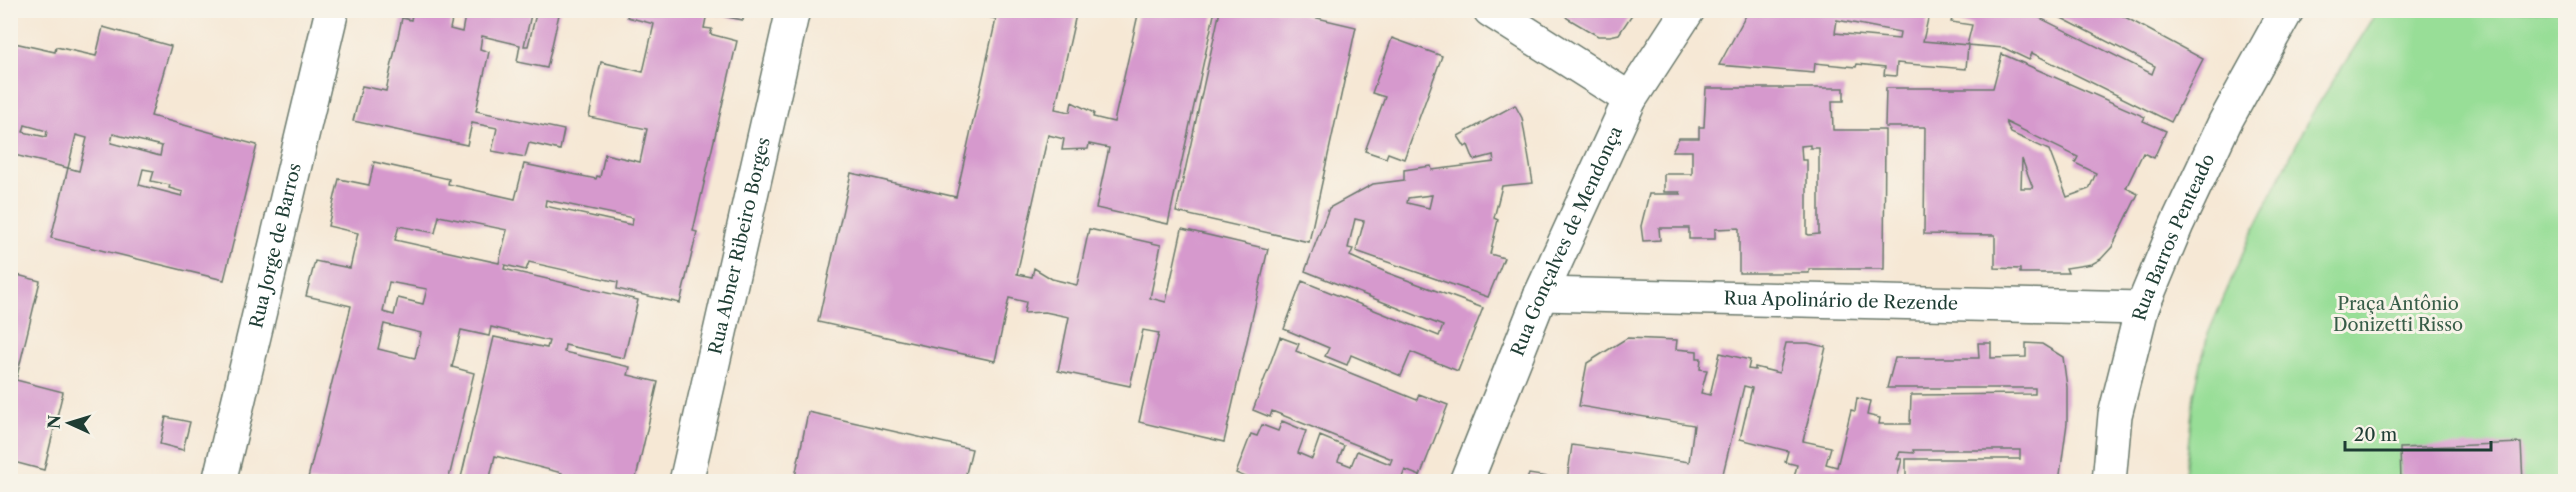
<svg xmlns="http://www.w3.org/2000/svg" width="2576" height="492" viewBox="0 0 2576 492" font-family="'Libre Caslon Text',serif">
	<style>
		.green { fill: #98de97; stroke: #5c8e66; stroke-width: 1.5 }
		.building { fill: #d699cd; fill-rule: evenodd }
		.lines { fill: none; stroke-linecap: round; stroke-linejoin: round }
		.minor-casing { stroke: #6a796c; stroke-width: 36 }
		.minor { stroke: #fff; stroke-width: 33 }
		.labels { text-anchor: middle; stroke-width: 6; stroke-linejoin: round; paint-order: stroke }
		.street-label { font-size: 18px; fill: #1f3d34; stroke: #f7f3e8 }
		.park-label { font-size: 18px; fill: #375d48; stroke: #f7f3e8 }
	</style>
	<rect width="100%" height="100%" fill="#f7f3e8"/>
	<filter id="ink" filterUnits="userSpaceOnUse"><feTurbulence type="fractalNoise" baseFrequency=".0167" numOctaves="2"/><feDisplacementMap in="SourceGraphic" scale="12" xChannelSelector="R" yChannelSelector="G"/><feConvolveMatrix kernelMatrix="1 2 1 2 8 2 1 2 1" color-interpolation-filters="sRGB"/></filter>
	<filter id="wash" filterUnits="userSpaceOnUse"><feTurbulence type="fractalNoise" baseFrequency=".008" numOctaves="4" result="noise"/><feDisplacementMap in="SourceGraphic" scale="24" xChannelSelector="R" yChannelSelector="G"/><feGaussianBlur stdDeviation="1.35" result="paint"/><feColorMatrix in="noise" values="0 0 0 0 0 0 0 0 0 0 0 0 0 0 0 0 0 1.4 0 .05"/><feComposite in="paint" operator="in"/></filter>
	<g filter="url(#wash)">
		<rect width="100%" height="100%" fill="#f6e8d5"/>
		<!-- green -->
		<path class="green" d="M2378,11h187v470l-381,1 10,-88 14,-60 40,-93 62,-124z"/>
		<g id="blocks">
			<!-- building -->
			<path class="building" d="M413,10h41l-4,19 12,3 4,-22h66l-8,36h4l9,-36h23l-13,58 -30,-6 3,-17 -38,-9 -2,13 9,3 -13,59 88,19 -4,20 -31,-7 -4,14 -33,-6 5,-23 -25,-5 -5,22 -114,-24 9,-35 24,5 16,-73 9,2z
				M629,10h116l-2,10 -36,-7 -3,15 8,1 -2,5 27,7 -44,190 4,1 -17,71 -63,-14 1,-7 -89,-20 -3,8 -21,-5 -1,4 134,31 -14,58 -59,-13 -1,7 66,15 -2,8 30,7 -23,100h-75l2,-9 -67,-17 -6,26h-29l34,-145 53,11 2,-7 -58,-14 -2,9 -28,-6 -9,37 22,6 -26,109h-141l44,-176 -45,-10 9,-35 35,7 8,-35 -30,-7 11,-47 30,6 5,-23 75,17 -1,5 67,15 9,-35 72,15 1,-3 3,1 5,-23 35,8 7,-33 -58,-12 12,-55 42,10 11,-48 -27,-7zM546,200l87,18 -1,7 -87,-19zM439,216l68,14 -8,33 -104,-23 4,-14 36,7zM389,282l38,7 -4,15 -25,-6 -4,17 -11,-3zM384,324l37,9 -6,25 -37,-9z
				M960,10h117l-22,99 15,3 2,-10 22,11 -1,4 21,5 25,-112h76l-47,214 -72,-16 13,-60 -20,-4 -1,5 -26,1 2,-11 -16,-4 -31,139 15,3 2,-9 18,11 25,6 12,-56 72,16 -11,53 16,4 16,-73 86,20 -44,193 -85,-20 20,-89 -16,-3 -13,56 -72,-15 11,-54 -24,-5 -21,1 2,-11 -17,-4 -14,63 -177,-39 33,-149 105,24 40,-178z
				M1220,10h63l73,17 -47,215 -133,-30z
				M1561,10h74l-16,24 -9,2h-12l-7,-4 -24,-14z
				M1749,10h181l-7,31 45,4 -2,24 -69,-6 -1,13 -12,-1 1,-8 -28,-3 -1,3 -41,-4 -1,10 -95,-8zM1837,20l63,12 -1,7 -64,-6z
				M1955,10h69l128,64 3,-8 -109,-56h66l91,49 -32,63 -139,-69 -3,7 -25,-12 -37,-3 5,-20 -21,-3z
				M103,27l68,19 -20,70 106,29 -33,135 -173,-42 17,-70 11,3 8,-33 -11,-3 -8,33 -58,-14v-112l45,10 1,-5 40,9zM25,125l22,6 -1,6 -23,-5zM113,134l49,12 -2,10 -49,-13zM143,169l11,2 -3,10 19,4 -1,3 14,4 -1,4 -43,-11z
				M1392,38l50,18 -38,103 -16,-6 -2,5 -21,-7 20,-54 -13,-4z
				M2002,54l143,63 -2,4 23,10 -12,27 -11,-5 -17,35 12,6 -26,53 -11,12 -9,5 -26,4 2,5h-48v-4l-25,-1v-33l-71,-1 1,-107h-40l1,-39h107zM2006,122l72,35 -3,6 21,10 -7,16 -22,8 -18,-47 -38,-17zM2022,159l11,29h-12z
				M1706,88h138v13h-12l1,29h52l-1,139h-75v4h-70v-45l-24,1v10h-26v-11h-30l1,12 -17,1 -2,-15 8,-32h32l-1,-2h-16v-18h28v-23h-20l7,-13h20v-11h5zM1810,145v3h9v86l-10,1 -2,-1v-74h-5l-1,-14z
				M1515,105l7,13 11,65 -31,3 -8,32 4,2 -8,34 14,4 -16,39 -132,-46 8,-30 -9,-2 -7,29 5,1 -3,7 38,17 95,35 -25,63 -47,-19 -10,24 -50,-21 -4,10 -22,-9 4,-8 -45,-19 18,-48 137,55 4,-10 -138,-55 24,-63 44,-24 31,-4v-10l27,-4 1,4 62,-8 -1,-7 -19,5 -6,-15 -3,2 -7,-11zM1432,195l-3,13 -22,-5 1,-5z
				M10,273l30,8 -24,99 47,12 -19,78 -34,-9z
				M1280,337l19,7 -3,7 121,49 2,-6 29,11 -28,71 -15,-6 -5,12h-143l-21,-9 15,-39 6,2 5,-11 16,6 4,-10 24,10 -8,22 14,6 8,-23 24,10 -6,15 13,5 6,-15 33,13 2,-5 -120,-48 -2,6 -17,-7z
				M1627,338l50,2 -1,9 21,2v7h4l-1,11 7,1 -6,23 9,2 10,-42 30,7 -2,9 7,1v-3l24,6 7,-30h22l18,4 -23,94 28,6 -5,17 11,3 14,-57 4,1 2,-13 13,3 -3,14 13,3 -1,6h31l1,-29 124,-1v-6h-148l8,-30h84l-1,-15h13v15l35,-1v-14l16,1 21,13 4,30v36l-8,59h-153v-23h114v-9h-107l1,3 -14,-1 -3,7h5l-6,23h-103l4,-17 -12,-3 3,-11 -48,-12 12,-51 -8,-2 -23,96h-195l3,-8 38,6 5,-35 117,17 5,-37 -115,-19 8,-43z
				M808,412l164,37 -8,33h-170z
				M166,417l24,5 -7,28 -23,-6z
				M2521,443l2,39h-122l-1,-34z"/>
		</g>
	</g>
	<g filter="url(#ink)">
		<use href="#blocks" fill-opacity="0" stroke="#6a796c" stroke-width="1.5"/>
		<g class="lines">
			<!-- minor casing -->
			<g class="minor-casing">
				<g id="minor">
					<path d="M1490,10l140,89"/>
					<path id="s1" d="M1541,294l601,14"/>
					<path id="s2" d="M219,482l113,-472"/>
					<path id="s3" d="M686,482l107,-472"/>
					<path id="s4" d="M1466,482l75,-188 89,-195 58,-89"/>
					<path id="s5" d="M2109,482l6,-67 27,-107 35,-84 48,-102 62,-112"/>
				</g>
			</g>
			<!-- minor -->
			<use href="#minor" class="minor"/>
		</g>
	</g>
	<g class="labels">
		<!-- street labels -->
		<g class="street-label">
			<text dy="6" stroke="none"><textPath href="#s5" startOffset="255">Rua Barros Penteado</textPath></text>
			<text dy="6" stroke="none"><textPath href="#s4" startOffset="261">Rua Gonçalves de Mendonça</textPath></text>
			<text dy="6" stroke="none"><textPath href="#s2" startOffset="243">Rua Jorge de Barros</textPath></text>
			<text dy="6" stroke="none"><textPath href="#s3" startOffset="242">Rua Abner Ribeiro Borges</textPath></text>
			<text dy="6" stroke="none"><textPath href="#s1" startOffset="300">Rua Apolinário de Rezende</textPath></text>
		</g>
		<!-- park labels -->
		<g class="park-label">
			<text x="2398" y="310">Praça Antônio<tspan x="2398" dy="21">Donizetti Risso</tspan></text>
		</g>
	</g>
	<!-- margin -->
	<rect width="2576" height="492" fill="none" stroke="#f7f3e8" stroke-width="36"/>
	<!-- north arrow -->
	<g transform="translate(69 423) rotate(274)" stroke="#f7f3e8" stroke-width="4.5" paint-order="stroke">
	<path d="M0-4.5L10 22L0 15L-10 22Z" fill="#1f3d34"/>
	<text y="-9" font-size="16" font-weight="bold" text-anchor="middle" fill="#1f3d34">N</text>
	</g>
	<!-- scale -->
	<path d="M2345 441v9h146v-9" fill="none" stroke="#1f3d34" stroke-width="3"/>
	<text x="2354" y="441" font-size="18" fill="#1f3d34" stroke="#f7f3e8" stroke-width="4.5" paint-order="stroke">20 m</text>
</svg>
